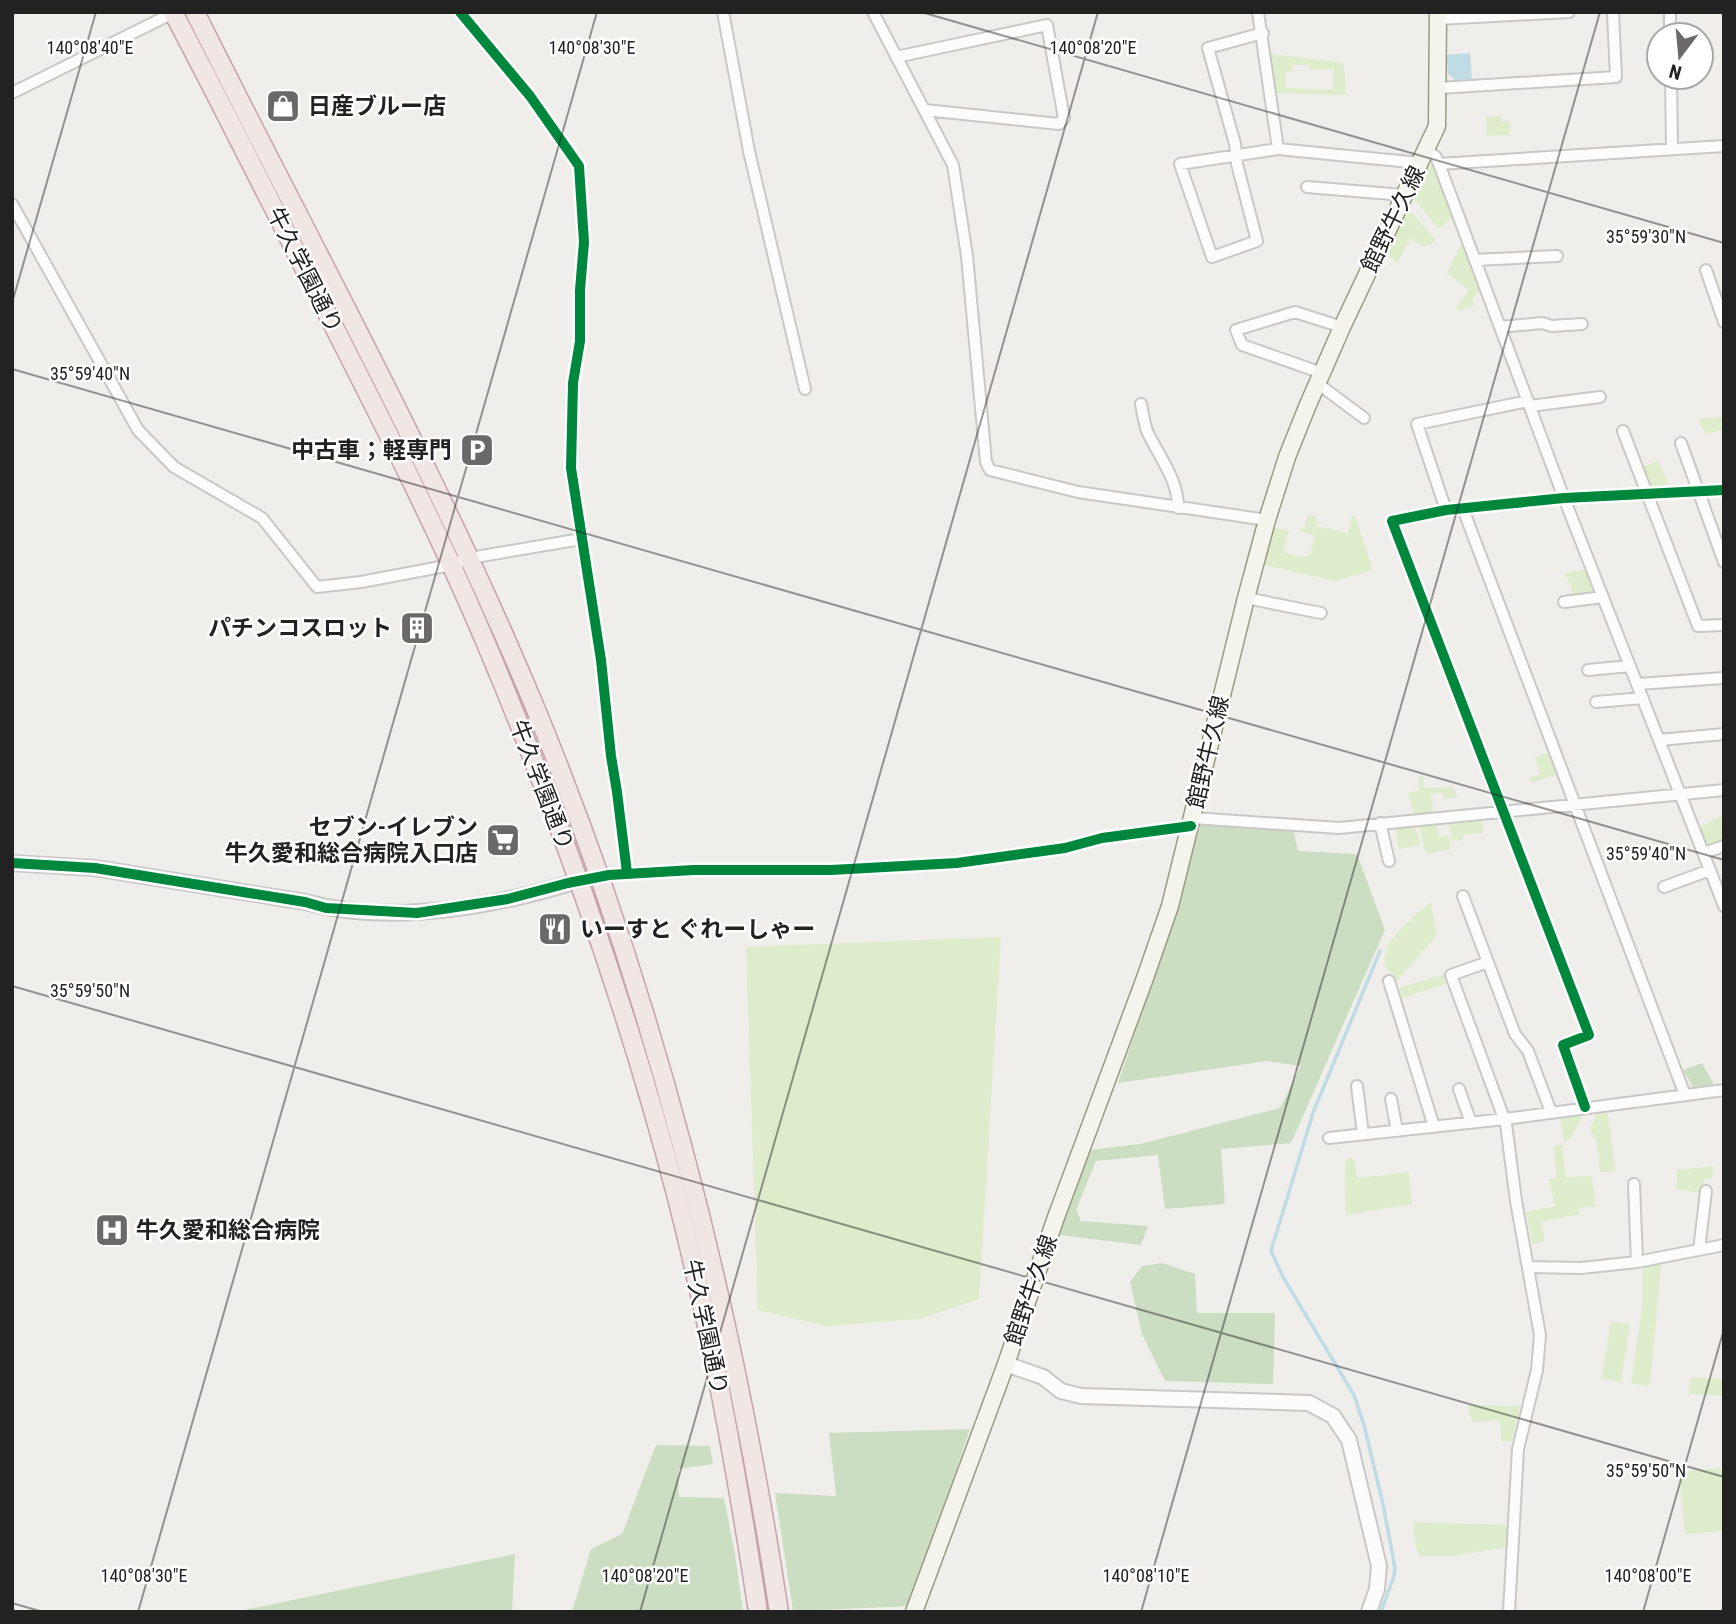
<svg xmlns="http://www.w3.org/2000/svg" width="1736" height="1624" viewBox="0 0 1736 1624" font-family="'Roboto Condensed','Noto Sans JP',sans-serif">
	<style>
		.grass { fill: #ddeccb; fill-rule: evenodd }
		.forest { fill: #cbdec1 }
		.water { fill: #bfdbe3 }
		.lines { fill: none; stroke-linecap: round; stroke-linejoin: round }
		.stream { stroke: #bfdbe3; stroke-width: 3.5 }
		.minor-casing { stroke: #c9c8c7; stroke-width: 14 }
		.tertiary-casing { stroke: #c9c8c7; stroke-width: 18 }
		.secondary-casing { stroke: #999a82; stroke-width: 19 }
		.trunk-casing { stroke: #c5a2ac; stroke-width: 21 }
		.minor { stroke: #fdfcfc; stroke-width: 10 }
		.tertiary { stroke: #fdfcfc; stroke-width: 14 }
		.secondary { stroke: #f4f4ed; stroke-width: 16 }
		.trunk { stroke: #f0e6e4; stroke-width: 18 }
		.cycleway-casing { stroke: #fff; stroke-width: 15 }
		.cycleway { stroke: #00873e; stroke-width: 10 }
		.ticks { fill: none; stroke: #222; stroke-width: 2; stroke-opacity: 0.45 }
		.labels { text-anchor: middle; stroke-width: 5; stroke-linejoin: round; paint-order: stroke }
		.poi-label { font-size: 23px; font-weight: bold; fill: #222; stroke: #fff; text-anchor: start }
		.street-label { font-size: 23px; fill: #222; stroke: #fff }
		.ticks-label { font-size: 18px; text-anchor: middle; fill: #222; stroke: #fff; stroke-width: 5; stroke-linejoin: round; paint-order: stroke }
	</style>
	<rect width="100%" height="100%" fill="#f0eeeb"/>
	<!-- grass -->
	<path class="grass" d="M1271,54l73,9 2,32 -69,-2zM1293,65h16l1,4h24l-1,21 -47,-2v-16h6z
		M1502,116v6l8,-1v14l-23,1 -1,-19z
		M1433,165l19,52 -13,12 -28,-33 15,-29z
		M1406,206l29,33 -4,6 -4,-1 -2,3 -15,-8 -12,23 -13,-8z
		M1462,242l18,49 -7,7v8l-15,5 -2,-4 13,-17 -22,-17z
		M1724,417v12l-18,5 -8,-15z
		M1658,461l12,26h-19l-8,-20z
		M1308,516l9,1 -1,9 32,7 4,-17h3l18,54 -38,11 -71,-16 9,-38 16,4 -6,21 18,5 9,-2 5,-19 -16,-5 6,-4z
		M1586,570l8,21 -20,4 -9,-22z
		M1551,752l7,22 -27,9 -2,-5 11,-4 -5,-17z
		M1418,776h5l1,12 29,-1 4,10 -14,2 -1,-6 -11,1 2,18 -19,3 -6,-23 12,-1z
		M1724,815v25l-15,6 -3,-2 -6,-17z
		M1481,819l2,14 -19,1 -2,6 -10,1 -3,-17z
		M1437,824l2,13 10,-1 2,13 -25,5 -7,-27z
		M1415,826l5,19 -21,4 -3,-21z
		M1431,902l6,33 -40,46c-3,-4 -8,-9 -10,-13 -12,-25 29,-52 44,-66z
		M1001,937l-22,362 -60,20 -93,7 -68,-16 -12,-363z
		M1443,975l3,9 -44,14 -3,-10z
		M1598,1110h9l9,61 -16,1 -3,-30 -7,-12z
		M1583,1115l-13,24 -6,3 -4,-26z
		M1562,1145l4,32 26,-1 3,30 -16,2 1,6 -39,8 4,19 -13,3 -6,-32 29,-6 -6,-27 8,-1 -4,-32z
		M1354,1158l3,20 52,-6 3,32 -66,11 -1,-56z
		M1714,1166l-2,13h-8l-2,14 -26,-4 1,-19z
		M1661,1263l-11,123 -19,-2 11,-76v-43z
		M1611,1322l19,2 -9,58 -20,-3z
		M1690,1378l33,1 -1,17 -33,-2z
		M1468,1405l52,1 -8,35 -11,1 -1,-22 -28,2z
		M1720,1468l4,7v56l-39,3 -6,-62z
		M1414,1522l94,3 -1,22 -53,9h-35l-5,-16z"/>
	<!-- forest -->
	<path class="forest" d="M1198,824l95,5 5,22 59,3 28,76 -94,213 -70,6 4,55 -60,5 -7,-54 -62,6 -20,49 5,11 67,5 -7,19 -82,-10 30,-85 51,-6 140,-36 21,-42 -34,-5 -149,22 57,-169z
		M1702,1063l12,21 -21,3 -10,-17z
		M1162,1263l33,11 2,39h78l-2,71 -108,-3 -23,-47 -12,-52 12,-16z
		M970,1429l-58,177 -119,5 -18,-118 61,3 -7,-63z
		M656,1445l54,1 3,18 -35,5 1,28 45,1 11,56 8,58h-171l19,-63 31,-15z
		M515,1554l-3,58 -273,-1z"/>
	<!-- water -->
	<path class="water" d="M1470,53l2,26 -17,1 -7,-6 -2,-19z"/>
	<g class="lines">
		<!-- stream -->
		<path class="stream" d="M1380,951l-67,162 -42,138 12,26 71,118 10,30 19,79 12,64 -1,8 -13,36"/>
		<!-- minor casing -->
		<g class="minor-casing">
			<path id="minor" d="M460,12l70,84 49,70 5,76 -4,48v51l-7,42 -2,85 30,192 10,96 6,36 10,81
				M723,12l26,139 56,238
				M873,12l80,153 14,91 19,206 4,8 88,22 189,28
				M1258,12l20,137
				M1670,12v23
				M1438,19l131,-7
				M1263,33l-55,15 27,96 2,20 20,77 -45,16 -32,-93 98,-15 142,14
				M896,57l151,-32 17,93 -5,6 -134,-14
				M1671,77l1,72
				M1439,88l177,-11 -3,-65
				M12,93l163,-81
				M1427,150l9,7 3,7 125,334 160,408
				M1439,164l285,-18
				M1307,187l96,8
				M12,204l126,226 36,37 88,51 55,69 44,-5 90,-17 19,-7 111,-19
				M1475,260l82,-4
				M1706,270l18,52
				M1500,327l42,-4 10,3 30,-2
				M1322,373l-80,-28 -6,-15 59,-18 47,15
				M1317,383l47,35
				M1141,404c2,9 3,19 6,27 11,24 32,50 31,77
				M1530,406l70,-9
				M1623,431l75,195 26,-1
				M1681,443l43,119
				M1463,509l222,586
				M1446,510l-29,-86 111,-23
				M1246,598l75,15
				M1564,602l39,-5
				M1588,670l42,-4
				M1638,684l86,-6
				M1596,702l47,-4
				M1659,740l65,-6
				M1193,818l146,10 385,-38
				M1380,823l9,38
				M1704,853l20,-7
				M598,876l95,-6h138l126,-7 108,-15 37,-10 89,-12
				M1664,887l46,-17
				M1463,896l52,138 13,17 23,61
				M1488,962l-37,13 55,149 10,77 24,134 -3,35 -19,79 -9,163
				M1389,981l45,146
				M1357,1086l6,48
				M1459,1089l12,34
				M1391,1099l6,32
				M1585,1107l-22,-62 26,-10 -197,-514 54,-11 118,-12 160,-8
				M1329,1138l176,-19 219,-29
				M1634,1184l3,78
				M1699,1250l7,-59
				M1528,1267l53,1 56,-6 87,-17"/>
		</g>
		<!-- tertiary casing -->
		<g class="tertiary-casing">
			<path id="tertiary" d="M12,863l83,5 210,34c65,18 139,11 204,-3 30,-6 59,-16 89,-23
				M1006,1364l37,13 18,14 20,5 228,7 24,13 16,24 30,126 -2,23 -8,23"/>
		</g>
		<!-- secondary casing -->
		<g class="secondary-casing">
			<path id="secondary" d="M914,1612l92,-248 49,-144 90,-242 25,-72 76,-308 21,-78 20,-63 20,-50 35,-80 95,-201 1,-114"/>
		</g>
		<!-- trunk casing -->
		<g class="trunk-casing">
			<path id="trunk" d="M173,12c52,99 102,199 153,299 57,112 115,225 164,342 74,177 139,359 187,545 35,136 60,275 81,414
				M195,12c114,229 238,452 337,688 120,288 200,604 247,912"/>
		</g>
		<!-- minor -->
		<use href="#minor" class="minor"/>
		<!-- tertiary -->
		<use href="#tertiary" class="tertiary"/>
		<!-- secondary -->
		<use href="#secondary" class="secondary"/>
		<!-- trunk -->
		<use href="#trunk" class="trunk"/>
		<!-- cycleway casing -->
		<g class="cycleway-casing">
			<path id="cycleway" d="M460,12l70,84 49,70 5,76 -4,48v51l-7,42 -2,85 30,192 10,96 6,36 10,81
				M12,863l83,5 210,34 21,6 91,5 91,-14 60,-16 41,-8 84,-5h138l126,-7 108,-15 37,-10 89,-12
				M1585,1107l-22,-62 26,-10 -197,-514 54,-11 118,-12 160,-8"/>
		</g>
		<!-- cycleway -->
		<use href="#cycleway" class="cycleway"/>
	</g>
	<!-- ticks -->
	<path class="ticks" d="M921,12l803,231M12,303l84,-291M12,369l1712,491M12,986l1712,491M12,1603l31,9M138,1612l459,-1600M640,1612l458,-1600M1141,1612l459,-1600M1643,1612l81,-283"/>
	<!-- icons -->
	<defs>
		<g id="shop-square" transform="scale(1.75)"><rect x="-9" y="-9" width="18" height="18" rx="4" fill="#6a6968" stroke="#fff"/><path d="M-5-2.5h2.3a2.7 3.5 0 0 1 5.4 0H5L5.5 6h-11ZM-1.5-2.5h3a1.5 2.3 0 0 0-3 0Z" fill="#fff"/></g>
		<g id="parking-square" transform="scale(1.75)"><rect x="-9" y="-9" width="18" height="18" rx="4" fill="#6a6968" stroke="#fff"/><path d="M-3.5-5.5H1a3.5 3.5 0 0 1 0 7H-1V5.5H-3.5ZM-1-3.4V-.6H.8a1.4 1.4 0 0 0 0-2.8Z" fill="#fff"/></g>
		<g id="building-square" transform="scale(1.75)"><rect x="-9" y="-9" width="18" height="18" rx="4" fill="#6a6968" stroke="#fff"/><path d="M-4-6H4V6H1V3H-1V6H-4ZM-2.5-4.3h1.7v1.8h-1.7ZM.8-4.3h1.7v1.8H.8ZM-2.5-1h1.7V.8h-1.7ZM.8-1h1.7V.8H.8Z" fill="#fff"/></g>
		<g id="supermarket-square" transform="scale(1.75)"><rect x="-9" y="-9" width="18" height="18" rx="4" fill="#6a6968" stroke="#fff"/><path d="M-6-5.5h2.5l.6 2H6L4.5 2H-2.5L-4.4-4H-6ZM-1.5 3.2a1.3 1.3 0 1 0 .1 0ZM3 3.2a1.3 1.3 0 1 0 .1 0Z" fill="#fff"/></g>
		<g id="restaurant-square" transform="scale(1.75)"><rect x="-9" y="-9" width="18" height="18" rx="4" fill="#6a6968" stroke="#fff"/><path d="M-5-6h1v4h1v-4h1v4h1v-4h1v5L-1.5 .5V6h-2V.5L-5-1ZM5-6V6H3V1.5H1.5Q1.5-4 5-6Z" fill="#fff"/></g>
		<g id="hospital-square" transform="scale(1.75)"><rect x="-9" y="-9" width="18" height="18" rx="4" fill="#6a6968" stroke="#fff"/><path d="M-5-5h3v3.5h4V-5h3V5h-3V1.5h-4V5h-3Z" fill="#fff"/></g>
	</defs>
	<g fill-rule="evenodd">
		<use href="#shop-square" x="283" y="106"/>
		<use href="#parking-square" x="477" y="450"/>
		<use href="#building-square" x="417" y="628"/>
		<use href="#supermarket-square" x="503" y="840"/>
		<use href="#restaurant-square" x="555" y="929"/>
		<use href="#hospital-square" x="112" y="1230"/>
	</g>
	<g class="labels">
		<!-- poi labels -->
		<g class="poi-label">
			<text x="308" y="114">日産ブルー店</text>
			<text x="452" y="458" text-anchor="end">中古車；軽専門</text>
			<text x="392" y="636" text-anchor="end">パチンコスロット</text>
			<text x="478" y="835" text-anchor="end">セブン-イレブン<tspan x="478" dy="26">牛久愛和総合病院入口店</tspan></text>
			<text x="580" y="937">いーすと ぐれーしゃー</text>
			<text x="136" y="1238">牛久愛和総合病院</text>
		</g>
		<!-- street labels -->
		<g class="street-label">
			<text transform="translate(1393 219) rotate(-64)" y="8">館野牛久線</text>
			<text transform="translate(305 270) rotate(63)" y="8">牛久学園通り</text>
			<text transform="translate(1208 752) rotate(-77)" y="8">館野牛久線</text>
			<text transform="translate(542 785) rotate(69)" y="8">牛久学園通り</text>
			<text transform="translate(1031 1290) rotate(-71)" y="8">館野牛久線</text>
			<text transform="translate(706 1327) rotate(78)" y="8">牛久学園通り</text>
		</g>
	</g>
	<g class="ticks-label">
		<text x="90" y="54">140°08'40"E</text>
		<text x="592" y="54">140°08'30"E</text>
		<text x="1093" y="54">140°08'20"E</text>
		<text x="1646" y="243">35°59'30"N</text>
		<text x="90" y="380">35°59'40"N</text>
		<text x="1646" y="860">35°59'40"N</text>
		<text x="90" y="997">35°59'50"N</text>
		<text x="1646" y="1477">35°59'50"N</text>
		<text x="144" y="1582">140°08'30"E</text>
		<text x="645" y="1582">140°08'20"E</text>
		<text x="1146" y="1582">140°08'10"E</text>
		<text x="1648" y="1582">140°08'00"E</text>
	</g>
	<!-- border -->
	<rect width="1736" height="1624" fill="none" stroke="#222222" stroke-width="28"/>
	<!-- north arrow -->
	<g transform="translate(1680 56) rotate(196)"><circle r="33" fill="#ffffff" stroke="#a7a7a7" stroke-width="2"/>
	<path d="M0-5L12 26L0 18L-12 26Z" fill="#6a6968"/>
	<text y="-10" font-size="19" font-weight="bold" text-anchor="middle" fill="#222222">N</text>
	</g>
</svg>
